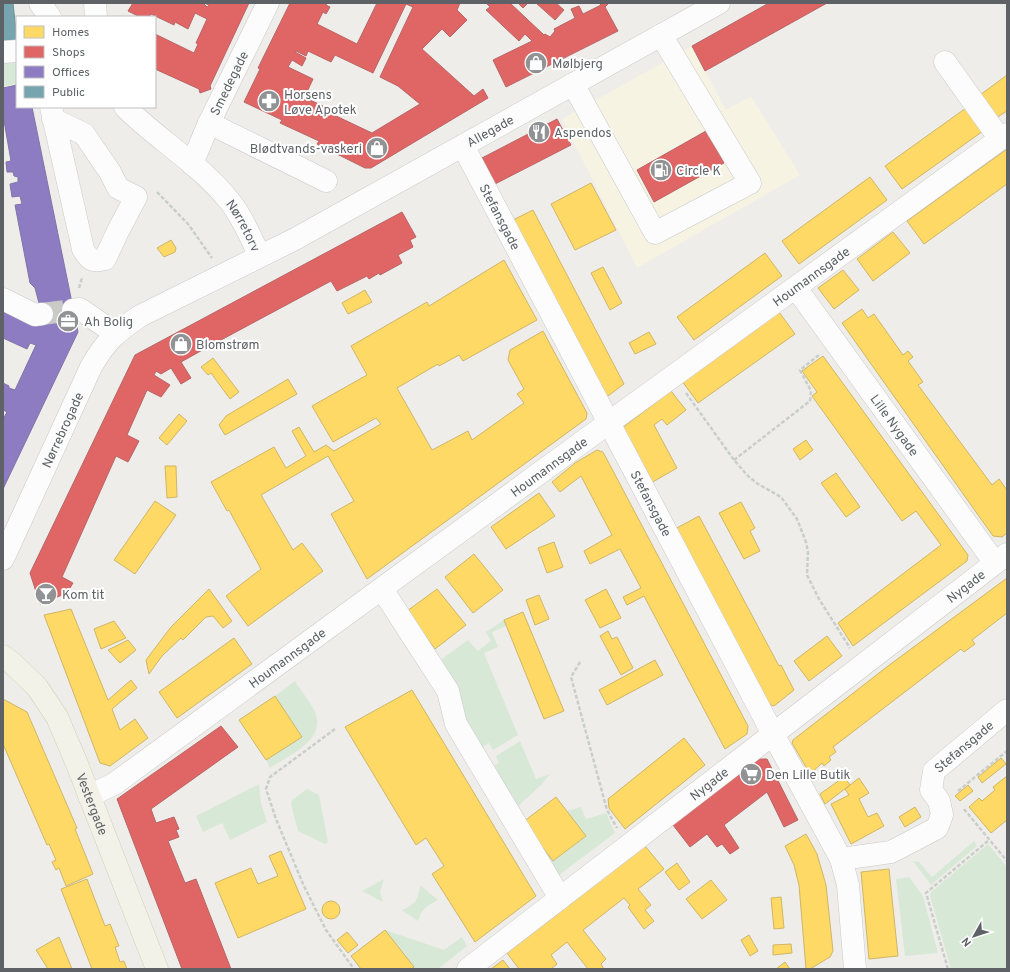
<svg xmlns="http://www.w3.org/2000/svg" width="1010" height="972" viewBox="0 0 1010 972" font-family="Overpass,sans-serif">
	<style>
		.commercial { fill: #f6f3e3 }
		.green { fill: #d7e9d6 }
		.homes { fill: #ffd966; stroke: #cfb566 }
		.shops { fill: #e06666; stroke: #b96466; fill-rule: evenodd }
		.offices { fill: #8e7cc3; stroke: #8074a7 }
		.public { fill: #76a5af; stroke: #6f9199 }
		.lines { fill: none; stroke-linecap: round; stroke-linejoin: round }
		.minor-tunnel { stroke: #cacac8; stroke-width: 22; stroke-dasharray: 22 11; stroke-linecap: butt }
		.minor-casing { stroke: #cac9ca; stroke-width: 23 }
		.major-casing { stroke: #d5cfb8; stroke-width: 23 }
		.path { stroke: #cacecb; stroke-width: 2.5; stroke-dasharray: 4 2; stroke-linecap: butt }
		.minor { stroke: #fcfcfc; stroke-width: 22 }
		.major { stroke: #f3f2e9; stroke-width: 22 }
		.labels { text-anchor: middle; stroke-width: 4; stroke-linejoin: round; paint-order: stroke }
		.poi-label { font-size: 13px; fill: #5e6166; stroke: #fff; text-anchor: start }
		.street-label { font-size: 13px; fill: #5e6166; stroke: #fff }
	</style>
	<rect width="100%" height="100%" fill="#eeede9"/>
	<!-- commercial -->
	<path class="commercial" d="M692,46l34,64 25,-14 49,79 -163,93 -75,-149z"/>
	<!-- green -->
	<path class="green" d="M17,56v28l-14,2v-28z
		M504,620l2,6 -14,6 6,15 -14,6 34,82 -25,15 -4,-7 -12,7 -39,-83 4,-8 26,-19 10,11 13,-10 -5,-9z
		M295,681c6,10 14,19 19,29 15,29 -25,45 -44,58l-4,-8 36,-23 -27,-41z
		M520,741l16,38 14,-5 -9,11 -25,23 -28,-39 11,-6 -3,-7z
		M259,784l2,19 6,19 -37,18 -8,-17 -19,9 -7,-16z
		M307,789l12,6 9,47 -3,2 -27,-13 -7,-27 1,-4z
		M581,807l5,12 20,-6 9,20 -56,42 -14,-18 3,-3 6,7 32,-25 -19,-25z
		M974,841l3,5 -46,39 -18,-24 6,1 13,15z
		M988,844l19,23v102h-56l-21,-73 1,-4z
		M909,877l14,19 15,57 -33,3 -9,-77z
		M384,879l-4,13 3,10 -21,-11z
		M420,885l18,15c-12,6 -16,9 -20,21l-16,-11c14,-6 16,-10 18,-25z
		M385,930l59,20 18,-13 5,9 -29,23h-27l2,-2z"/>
	<!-- homes -->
	<path class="homes" d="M1007,75v36l-11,7 -16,-23z
		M966,108l17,23 -81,58 -17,-23z
		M1007,149v35l-83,60 -17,-23z
		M870,177l17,23 -88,64 -17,-23z
		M591,183l25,47 -41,20 -24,-46z
		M533,210l91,174 -16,12 -6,-1 -91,-174z
		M893,232l17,21 -37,28 -16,-22z
		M171,240l5,8 -1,4 -11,5 -7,-9z
		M765,253l17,23 -88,64 -17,-23z
		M504,260l33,60 -74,41 -4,-6 -20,11 -1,-2 -41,24 35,62 36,-19 4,9 52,-37 -7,-9 7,-5 -16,-29 2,-10 33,-19 44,82 -1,6 -219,160 -36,-65 23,-13 -26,-45 -67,39 32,55 9,-7 21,28 -75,55 -22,-30 35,-27 -32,-59 -2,1 -16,-29 63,-35 12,21 20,-12 -14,-25 7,-4 15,25 12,-7 8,6 47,-27 -5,-6 -43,24 -21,-36 55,-31 -16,-29 76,-44 2,4z
		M603,267l19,36 -12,7 -19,-37z
		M843,270l16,20 -25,19 -16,-21z
		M365,290l7,12 -24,12 -6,-11z
		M862,309l6,9 6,-4 29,41 5,-4 5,6 -5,4 15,21 -5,3 74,100 7,-6 8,11v43l-5,4 -9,-1 -151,-213z
		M779,312l16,22 -97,69 -16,-22z
		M649,332l7,12 -21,10 -6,-11z
		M823,356l145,199 -1,6 -114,85 -15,-23 103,-78 -25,-34 -14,10 -90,-125 5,-4 -15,-21z
		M213,358l26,34 -9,7 -19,-26 -3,2 -7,-8z
		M288,379l9,15 -72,41 -6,-10 7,-9z
		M671,391l15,19 -19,15 -5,-6 -8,6 23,43 -26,15 -29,-55z
		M179,414l8,7 -20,24 -8,-7z
		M806,440l7,10 -13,10 -7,-11z
		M597,450l6,2 145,274 -1,8 -22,15 -81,-153 -17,9 -4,-8 18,-9 -21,-39 -30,15 -6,-13 28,-16 -31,-59 -21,16 -8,-10 23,-19z
		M165,466h11l1,31 -10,1z
		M836,473l24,34 -14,10 -25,-34z
		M539,493l16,23 -49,33 -15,-22z
		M155,501l21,14 -41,59 -21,-14z
		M741,502l14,26 -5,3 10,20 -16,8 -25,-46z
		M699,516l80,150 2,-1 13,25 -20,16 -6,-2 -93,-175z
		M554,542l9,25 -16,6 -9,-25z
		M474,554l29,36 -30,23 -28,-36z
		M1007,578v35l-35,27 3,4 -11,8 -3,-3 -128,98 3,5 -7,5 2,3 -7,6 -2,-3 -12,11 -18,-31 1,-3 95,-74z
		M209,589l23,32 -9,7 -10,-12 -7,1 -23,23 -2,-2 -19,18 -13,18 -3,-14 25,-33z
		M437,589l29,36 -31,24 -28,-38z
		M606,589l15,29 -21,10 -15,-28z
		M539,595l10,24 -14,6 -9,-25z
		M71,609l37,91 23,-20 6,8 -25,21 8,21 15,-11 13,19 -38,28 -10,-3 -56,-148z
		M523,612l41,99 -20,8 -40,-99z
		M114,621l12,17 -25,11 -7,-20z
		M608,631l4,8 5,-2 16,31 -12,7 -21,-39z
		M827,636l15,20 -33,25 -15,-20z
		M234,638l18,26 -75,54 -18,-26z
		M128,640l8,10 -16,13 -12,-13z
		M655,660l8,15 -56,30 -8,-15z
		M412,690l124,206 -61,46 -43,-68 12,-8 -18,-28 -10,7 -71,-118z
		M275,696l27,41 -36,23 -27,-40z
		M3,699l24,13 50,116 -2,1 18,45 -27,12 -7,-18 -3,2 -4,-8 4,-2 -7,-16 -2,1 -44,-101z
		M684,738l21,27 -80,64 -16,-21 -1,-9z
		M1001,758l5,6 -24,19 -4,-6z
		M1007,776v44l-16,13 -22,-26 10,-9 3,3 13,-11 -2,-3z
		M844,777l6,8 -25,19 -5,-10z
		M859,778l10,15 -10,6 9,18 9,-4 7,13 -33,18 -20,-40 18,-9 -4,-6z
		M968,785l5,6 -13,10 -5,-5z
		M556,797l30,39 -33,25 -30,-39z
		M915,807l6,10 -16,10 -6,-10z
		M806,834l11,20 9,31 7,66 -3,6 -20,12h-4l-7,-84 -5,-20 -9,-19z
		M645,846l19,23 -26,20 13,16 -6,5 9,11 -10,8 -16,-22 2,-2 -6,-7 -41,32 23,29 -5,5 3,5h-16l-21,-27 -16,13 6,9 -6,5h-32l-12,-16z
		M281,851l25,58 -68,29 -23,-55 36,-15 7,16 20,-8 -9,-20z
		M677,863l13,19 -11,8 -14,-18z
		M889,869l9,87 -29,3 -8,-87z
		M87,879l18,47 5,-2 9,22 -4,1 5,15 4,-1 3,8h-35l-31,-80z
		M711,880l16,20 -25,19 -16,-20z
		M781,897l3,31 -10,1 -3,-31z
		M322 910a9 9 0 1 1 18 0a9 9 0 1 1-18 0Z
		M385,930l29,37 -3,2h-50l-10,-13z
		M347,932l11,13 -10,8 -11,-13z
		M749,935l9,16 -8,5 -9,-16z
		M59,937l13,32h-24l-12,-19z
		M791,944l1,9 -19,2v-10z
		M503,960l7,9h-19z
		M785,962l5,7h-14z"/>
	<!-- shops -->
	<path class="shops" d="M133,3h70l4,4 2,-2 -5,-2h45l-39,83 1,3 -11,4 -1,-4 -44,-20v-35l39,19 4,-9 -2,-1 11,-24 -12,-6 -7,16 -13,-7 -1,3 -23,-11 -2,3h-9l-12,-6z
		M290,3h37l-1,2 4,2 -4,7 -3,-2 -6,12 40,20 20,-41h83l-3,7 10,10 -17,17 -8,-8 -20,20 52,47 9,-7 5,9 -117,70h-6l-48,-24 2,-3 -39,-18 2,-3 -38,-18 16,-33 -2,-1zM406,4l7,3 -33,70 18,9 22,18 -48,29 -38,-18 2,-3 -39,-18 2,-3 7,3 7,-15 -25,-12 4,-7 10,6 4,-8 -11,-6 1,-1 10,5 2,-5 23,11 4,-7 38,18z
		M486,3h24l34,32 1,-1 5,3 5,-6 -1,-2 21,-11 -4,-9 8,-3 4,8 18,-9 -2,-2h10l-4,4 13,24 -112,56 -13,-27 39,-19 -7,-7 -6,7 -33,-31 4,-3z
		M518,3h10l-5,5z
		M536,3h20l8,7 -9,10z
		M769,3h58l-122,68 -13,-25z
		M557,119l14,26 -76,39 -13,-26z
		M706,131l18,32 -70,39 -17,-32z
		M402,212l14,25 -6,3 3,7 -15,8 4,8 -22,12 -1,-2 -10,6 -2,-3 -30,15 -6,-10 -125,67 -25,14 10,16 -10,6 -10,-16 -10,6 -5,-3 -2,4 16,10 -9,12 -14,-7 -20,45 12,6 -11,21 -12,-6 -54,121 11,6 -6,10 -27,11 -10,-31 105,-218z
		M221,726l17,21 -87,62 5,14 18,-6 5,12 -3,1 3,7 -11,4 17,42 11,-4 35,90h-49l-65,-170z
		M758,759h9l31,61 -14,7 -17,-35 -43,33 15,23 -9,6 -8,-10 -5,3 -10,-13 -17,13 -17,-22z"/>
	<!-- offices -->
	<path class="offices" d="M17,85v22h15l46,225 -75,157v-70l4,-7 -4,-2v-27l6,3v2l6,2 21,-45 -6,-2 -3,6 -24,-11v-33l41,17 -9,-34 -5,-5 -15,-78 7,-1 -2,-8 -8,1 -2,-13 8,-2v-5l-4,-1 -1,-4h-6l-1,-10 5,-1 -8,-46v-27z"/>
	<!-- public -->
	<path class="public" d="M3,3h10l4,38 -14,2z"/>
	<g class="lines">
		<!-- minor-tunnel -->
		<path class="minor-tunnel" d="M42,314l31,-4"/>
		<!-- minor casing -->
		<g class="minor-casing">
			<g id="minor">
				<path d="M40,3l10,14"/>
				<path d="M95,3l1,14"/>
				<path d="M3,52l14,-1"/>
				<path d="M945,62l55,77"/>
				<path d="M573,84l82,149 95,-50 -89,-148"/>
				<path d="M51,107l32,142c7,12 9,13 22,10l13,-28 18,-34 -18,-9 -8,-16 -26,-38 -31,-15"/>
				<path id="s1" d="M125,107c32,32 73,56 102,91 15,17 23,39 33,58"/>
				<path d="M209,123l117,58"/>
				<path id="s2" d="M463,146l310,588 68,125 7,26 7,84"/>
				<path id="s3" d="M192,164l17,-41 59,-120"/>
				<path id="s4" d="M796,288l199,275"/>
				<path d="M3,299l32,16 7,-1"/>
				<path d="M73,310l7,-1 36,25"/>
				<path id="s5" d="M3,559l88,-192c14,-25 25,-35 49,-51l155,-77 424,-236"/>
				<path d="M382,589l66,102 8,33 104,174"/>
				<path id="s6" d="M89,796l25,-12 471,-344 422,-306"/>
				<path id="s7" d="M841,859l50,-7 46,-24 5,-13 -3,-14 -8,-11 3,-19 73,-61"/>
				<path id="s8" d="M468,969l539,-415"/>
			</g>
		</g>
		<!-- major casing -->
		<g class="major-casing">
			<g id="major">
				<path id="s9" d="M3,656l9,7 25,24 20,30 20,47 80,205"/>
			</g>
		</g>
		<!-- path -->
		<path class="path" d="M157,192l31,32 24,34
			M79,288l3,-10
			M686,393l48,67 14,16 10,8 23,13 16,22 9,23 2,10 -1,23 12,24 31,49
			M734,460l76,-59 1,-10 -11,-21 19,-15
			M580,662l-9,15 36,133 10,18
			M335,729l-65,48 -4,12 10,30 27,65 23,46 28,39
			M958,791l49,-40
			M964,809l43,52
			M948,969l-22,-76 63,-53"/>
		<!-- minor -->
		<use href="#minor" class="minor"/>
		<!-- major -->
		<use href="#major" class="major"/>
	</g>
	<!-- icons -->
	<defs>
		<g id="shop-disc" transform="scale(1.15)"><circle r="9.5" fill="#909294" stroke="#fff"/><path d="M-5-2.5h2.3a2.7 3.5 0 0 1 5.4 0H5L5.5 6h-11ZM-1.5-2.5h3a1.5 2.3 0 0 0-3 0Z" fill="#fff"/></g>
		<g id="pharmacy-disc" transform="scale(1.15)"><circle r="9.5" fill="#909294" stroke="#fff"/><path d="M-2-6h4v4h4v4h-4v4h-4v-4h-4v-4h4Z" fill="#fff"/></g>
		<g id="restaurant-disc" transform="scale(1.15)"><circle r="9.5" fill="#909294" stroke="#fff"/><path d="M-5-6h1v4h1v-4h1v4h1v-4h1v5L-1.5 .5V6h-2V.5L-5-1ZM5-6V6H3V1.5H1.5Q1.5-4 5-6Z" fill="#fff"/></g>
		<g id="fuel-disc" transform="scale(1.15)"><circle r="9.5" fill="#909294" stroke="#fff"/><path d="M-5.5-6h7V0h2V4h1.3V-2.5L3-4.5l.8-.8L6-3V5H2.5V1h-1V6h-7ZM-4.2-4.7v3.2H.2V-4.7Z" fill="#fff"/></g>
		<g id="office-disc" transform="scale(1.15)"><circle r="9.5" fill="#909294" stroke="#fff"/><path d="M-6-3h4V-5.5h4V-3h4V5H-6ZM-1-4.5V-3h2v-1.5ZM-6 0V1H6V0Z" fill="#fff"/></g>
		<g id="bar-disc" transform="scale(1.15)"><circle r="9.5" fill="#909294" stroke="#fff"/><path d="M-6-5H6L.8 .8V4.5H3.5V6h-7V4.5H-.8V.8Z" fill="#fff"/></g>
		<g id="supermarket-disc" transform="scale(1.15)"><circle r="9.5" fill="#909294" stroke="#fff"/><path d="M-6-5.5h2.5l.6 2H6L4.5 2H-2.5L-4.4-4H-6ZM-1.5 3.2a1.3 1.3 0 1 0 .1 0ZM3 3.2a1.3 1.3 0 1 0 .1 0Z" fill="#fff"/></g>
	</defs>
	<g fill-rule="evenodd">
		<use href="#shop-disc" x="536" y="63"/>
		<use href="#pharmacy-disc" x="269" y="101"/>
		<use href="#restaurant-disc" x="539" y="132"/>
		<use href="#shop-disc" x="377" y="148"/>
		<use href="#fuel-disc" x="661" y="170"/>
		<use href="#office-disc" x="68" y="321"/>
		<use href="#shop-disc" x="181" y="344"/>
		<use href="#bar-disc" x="46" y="594"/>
		<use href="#supermarket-disc" x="751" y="774"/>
	</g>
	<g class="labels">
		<!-- poi labels -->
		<g class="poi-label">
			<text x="552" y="68">Mølbjerg</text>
			<text x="284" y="99">Horsens<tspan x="284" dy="15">Løve Apotek</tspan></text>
			<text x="554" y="137">Aspendos</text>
			<text x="362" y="153" text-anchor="end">Blødtvands-vaskeri</text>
			<text x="676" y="175">Circle K</text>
			<text x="84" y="326">Ah Bolig</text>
			<text x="196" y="349">Blomstrøm</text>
			<text x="62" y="599">Kom tit</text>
			<text x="766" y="779">Den Lille Butik</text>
		</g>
		<!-- street labels -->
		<g class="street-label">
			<text dy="5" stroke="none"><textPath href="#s3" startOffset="89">Smedegade</textPath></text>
			<text dy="5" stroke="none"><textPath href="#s5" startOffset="679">Allegade</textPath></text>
			<text dy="5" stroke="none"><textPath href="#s2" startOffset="80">Stefansgade</textPath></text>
			<text dy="5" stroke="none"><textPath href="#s1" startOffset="169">Nørretorv</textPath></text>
			<text dy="5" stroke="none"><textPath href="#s6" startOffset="890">Houmannsgade</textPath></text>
			<text dy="5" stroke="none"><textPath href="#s4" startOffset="169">Lille Nygade</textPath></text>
			<text dy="5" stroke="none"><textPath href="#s5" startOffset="142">Nørrebrogade</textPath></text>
			<text dy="5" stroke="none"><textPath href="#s6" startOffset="566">Houmannsgade</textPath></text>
			<text dy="5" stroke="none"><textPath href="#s2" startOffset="404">Stefansgade</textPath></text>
			<text dy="5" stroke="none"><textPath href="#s8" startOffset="628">Nygade</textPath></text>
			<text dy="5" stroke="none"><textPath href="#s6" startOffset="242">Houmannsgade</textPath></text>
			<text dy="5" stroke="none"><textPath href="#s7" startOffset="202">Stefansgade</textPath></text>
			<text dy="5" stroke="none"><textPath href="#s8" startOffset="304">Nygade</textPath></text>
			<text dy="5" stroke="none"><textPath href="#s9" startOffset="176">Vestergade</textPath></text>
		</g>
	</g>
	<!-- border -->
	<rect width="1010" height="972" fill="none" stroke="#5e6166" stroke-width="8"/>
	<!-- legend -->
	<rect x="16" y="16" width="140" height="92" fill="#ffffff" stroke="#bfc0c2"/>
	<rect x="24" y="26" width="20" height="12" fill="#ffd966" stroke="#bfc0c2"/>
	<text x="52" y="36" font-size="12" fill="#5e6166">Homes</text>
	<rect x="24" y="46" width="20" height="12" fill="#e06666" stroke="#bfc0c2"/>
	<text x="52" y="56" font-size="12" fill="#5e6166">Shops</text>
	<rect x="24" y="66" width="20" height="12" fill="#8e7cc3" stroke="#bfc0c2"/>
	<text x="52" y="76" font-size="12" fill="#5e6166">Offices</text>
	<rect x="24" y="86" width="20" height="12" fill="#76a5af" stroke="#bfc0c2"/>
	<text x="52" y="96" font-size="12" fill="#5e6166">Public</text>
	<!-- north arrow -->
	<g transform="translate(974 936) rotate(231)" stroke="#ffffff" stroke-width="3" paint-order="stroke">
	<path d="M0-3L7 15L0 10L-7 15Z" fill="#5e6166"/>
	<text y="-6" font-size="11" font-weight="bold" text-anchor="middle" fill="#5e6166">N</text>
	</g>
</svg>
